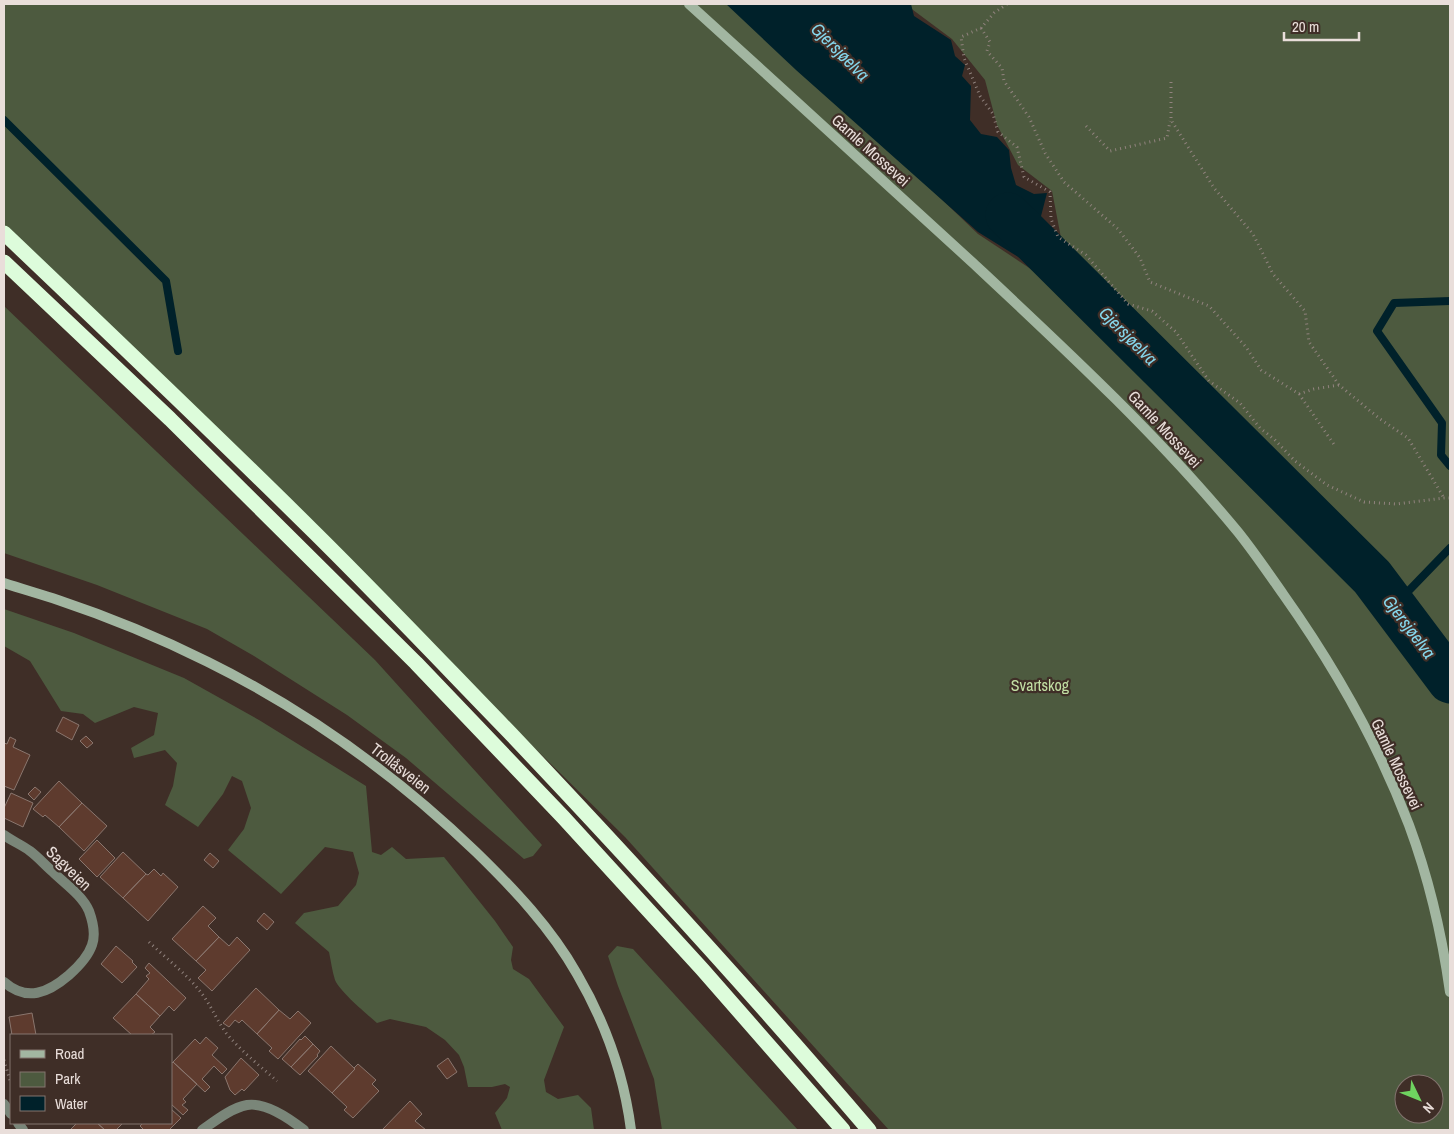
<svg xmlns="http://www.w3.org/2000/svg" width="1454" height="1134" viewBox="0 0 1454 1134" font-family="'Archivo Narrow',sans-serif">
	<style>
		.green { fill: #4d5a3f; fill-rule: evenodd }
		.water { fill: #00212a }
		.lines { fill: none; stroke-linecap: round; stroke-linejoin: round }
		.stream { stroke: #00212a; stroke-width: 8 }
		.river { stroke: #00212a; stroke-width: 45 }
		.building { fill: #5e3b2e; stroke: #8a766e }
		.path { stroke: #91837e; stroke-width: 3; stroke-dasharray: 1 4; stroke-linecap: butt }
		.street { stroke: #7a8679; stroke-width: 10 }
		.secondary { stroke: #a2b6a1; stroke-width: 10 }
		.highway { stroke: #ddfcdb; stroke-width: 15 }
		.labels { text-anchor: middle; stroke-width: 4.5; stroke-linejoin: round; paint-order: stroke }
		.street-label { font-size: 16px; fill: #e9deda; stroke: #3f2e27 }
		.park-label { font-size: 16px; fill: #c1dea3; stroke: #3f2e27 }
		.water-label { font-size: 18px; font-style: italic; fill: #85d6eb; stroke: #3f2e27 }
	</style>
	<rect width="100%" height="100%" fill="#3f2e27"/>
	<!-- green -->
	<path class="green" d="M4,4h729l129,119 116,111 62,41 22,-32 -10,-52 -34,-26 -21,-40 -12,-45 -33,-41 -47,-35h545v1126h-561l-264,-293 -621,-612zM1404,1084h30v30h-30z
		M4,306l371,354 167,185 -9,11 -9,3 -118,-101 -59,-43 -93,-59 -47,-27 -110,-44 -93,-32z
		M4,609l70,24 110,45 75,42 107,66 6,66 9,3 11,-8 14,12 38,-2 51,64 18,26 -2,13 2,9 16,10 35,48 -20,53 2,12 12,7 20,-4 13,13 3,22h-92l-7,-17 12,-15 3,-11 -5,-3 -13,3h-24l-4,-20 -5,-12 -14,-15 -19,-13 -36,-8 -13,4c-11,-10 -36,-30 -42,-43 -3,-9 -4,-19 -6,-28l-34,-29 9,-10 34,-7 18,-21 3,-12 -6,-21 -28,-5 -44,47 -53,-44 16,-21 7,-21 -9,-27 -10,-5 -9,18 -25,33 -33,-22 8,-19 4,-23 -12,-13 -31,8 -3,-10 23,-13 4,-22 -24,-6 -39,16 -12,-9 -22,-3 -31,-50 -26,-15z
		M617,946l16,3 165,181h-136l-8,-51 -36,-93 -10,-30z"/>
	<!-- water -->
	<path class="water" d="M726,4h185l3,12 37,24 4,16 10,9 -3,11 9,10 -1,34 11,14 16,3 12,13 2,18 5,17 18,9 13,-1 -7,27 8,17 4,21 -16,10 -58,-36 -182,-162z"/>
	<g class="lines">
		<!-- stream -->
		<path class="stream" d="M4,120l162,161 12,70
			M1450,301l-56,2 -17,28 65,92 -1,32 9,11
			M1394,606l56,-58"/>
		<!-- river -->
		<path class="river" d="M1008,215l364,362 78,104"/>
	</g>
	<!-- building -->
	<path class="building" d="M63,717l16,8 -7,15 -16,-9z
		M86,736l7,7 -6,5 -7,-7z
		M10,737l6,3 -3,7 17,8 -16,35 -10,-4v-43l3,1z
		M59,781l23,22 -23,24 -14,-12 -2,2 -10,-8z
		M35,787l6,5 -7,8 -6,-6z
		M11,793l22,10 -10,24 -19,-9v-10z
		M82,803l25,23 -23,25 -25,-24z
		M97,840l18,18 -18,19 -18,-18z
		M123,852l23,22 -23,24 -23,-21z
		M210,853l9,8 -6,7 -9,-8z
		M154,869l7,7 2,-3 15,14 -30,34 -25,-23 23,-24 2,1z
		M203,906l13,12 -8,8 11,11 -23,24 -24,-22z
		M264,913l10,9 -7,8 -10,-9z
		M219,937l10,9 8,-9 13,13 -38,41 -14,-13 8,-8 -10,-9z
		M116,946l17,15 -1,1 5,5 -15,16 -21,-19z
		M149,963l37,35 -12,13 -5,-5 -9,10 -24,-22 13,-15 -3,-3 4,-3 -5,-5z
		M256,988l23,22 -22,24 -15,-14 -3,3 -4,-3 -6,7 -6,-4z
		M136,994l24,22 -10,11 5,5 -4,3h-19l-19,-17z
		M279,1010l11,9 8,-8 13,12 -33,36 -9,-8 3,-3 -15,-14z
		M32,1013l4,22h-24l-3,-18z
		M305,1036l8,8 -22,23 -9,-8 18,-20 1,1z
		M206,1037l12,11 -6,7 15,14 -5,5 -8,-8 -12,13 8,8 -5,5 -32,-30 22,-23 5,5z
		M313,1044l7,7 -3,4 1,1 -18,19 -9,-8z
		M331,1046l24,23 -23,24 -24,-22z
		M241,1058l18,17 -15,16 -2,-2 -7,6 -5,-5 -5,-13z
		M448,1058l9,14 -10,7 -10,-13z
		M173,1062l24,22 -14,15 3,3 -4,3 6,5 -5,5 -12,-11v-40z
		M358,1064l18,16 -4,4 7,7 -26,27 -9,-8 3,-3 -15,-14 23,-24 -1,-1z
		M410,1101l12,13 -7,7 11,9h-44z
		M171,1109l10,9 -12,12h-25l-4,-4 3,-3h28z
		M77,1123h20l8,7h-35z
		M97,1123h26l-7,7h-11z"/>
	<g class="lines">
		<!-- path -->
		<path class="path" d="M1007,4l-13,9 -13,15 -20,9 3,21 16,38 13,18 5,18 19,15 7,30 26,15 1,27 7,18 28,18 42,49 24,7 24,21 33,49 31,22 20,25 14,11 21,22 32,24 37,17 32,2 48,-6h6
			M981,28l9,14 -3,9 15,17 2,13 25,36 16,36 19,29 54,47 22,29 10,24 59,24 37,41 15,23 38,24 36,52
			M1171,82v38l43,68 39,46 20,40 32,37 4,31 30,43 41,34 28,19 36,60
			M1086,126l24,25 57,-13 3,-17
			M1299,394l15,-5 25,-4
			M149,942c17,16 36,31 50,48 11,13 17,29 27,43 15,18 34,33 51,48
			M4,1060l7,24"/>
		<!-- street -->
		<path class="street" d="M4,835c8,6 18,10 26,16 8,6 15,14 23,21 12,12 29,23 36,39 4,11 7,23 3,34 -4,12 -14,22 -23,30 -21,18 -42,27 -65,7
			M4,1104l7,10
			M18,1123l5,7
			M202,1130c13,-9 29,-22 45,-25 18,-3 43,14 57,25"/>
		<!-- secondary -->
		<path class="secondary" d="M689,4c95,86 189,172 284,259 92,86 185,172 265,269 16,20 31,42 45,62 51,72 95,149 126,231 20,54 33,110 41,167
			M4,583c18,6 36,11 54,17 51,17 102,38 150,62 99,49 189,114 268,190 38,37 75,76 101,122 28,48 47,101 54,156"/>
		<!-- highway -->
		<path class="highway" d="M4,233c103,98 206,196 307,296 68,67 134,137 201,206 122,129 242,260 357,395
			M4,262l166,157 246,244 147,154 139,152 141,161"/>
	</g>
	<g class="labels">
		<!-- street labels -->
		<g class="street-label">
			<text transform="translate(871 150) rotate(42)" y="6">Gamle Mossevei</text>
			<text transform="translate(1165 429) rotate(47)" y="6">Gamle Mossevei</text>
			<text transform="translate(1397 764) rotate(65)" y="6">Gamle Mossevei</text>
			<text transform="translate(401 768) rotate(38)" y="6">Trollåsveien</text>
			<text transform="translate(69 868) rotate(44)" y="6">Sagveien</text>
		</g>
		<!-- park labels -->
		<g class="park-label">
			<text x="1040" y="691">Svartskog</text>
		</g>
		<!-- water labels -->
		<g class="water-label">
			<text transform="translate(840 52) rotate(45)" y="6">Gjersjøelva</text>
			<text transform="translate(1128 336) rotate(45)" y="6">Gjersjøelva</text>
			<text transform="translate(1409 627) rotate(53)" y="6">Gjersjøelva</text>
		</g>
	</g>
	<!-- border -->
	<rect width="1454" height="1134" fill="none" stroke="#e9deda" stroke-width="10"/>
	<!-- legend -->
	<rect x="10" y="1034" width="162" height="90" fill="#3f2e27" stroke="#83746f"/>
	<rect x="20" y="1050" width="25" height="8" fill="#a2b6a1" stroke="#83746f"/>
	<text x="55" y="1059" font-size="15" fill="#e9deda">Road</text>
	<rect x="20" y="1072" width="25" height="15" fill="#4d5a3f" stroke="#83746f"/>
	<text x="55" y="1084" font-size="15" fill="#e9deda">Park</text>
	<rect x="20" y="1096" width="25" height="15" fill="#00212a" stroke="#83746f"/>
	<text x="55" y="1109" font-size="15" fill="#e9deda">Water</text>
	<!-- north arrow -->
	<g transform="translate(1419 1099) rotate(133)"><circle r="24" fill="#3f2e27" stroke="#83746f"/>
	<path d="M0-4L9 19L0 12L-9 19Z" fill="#6fd360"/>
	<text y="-8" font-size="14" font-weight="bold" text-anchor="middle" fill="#e9deda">N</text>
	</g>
	<!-- scale -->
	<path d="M1284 32v8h75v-8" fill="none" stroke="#e9deda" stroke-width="2.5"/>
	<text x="1292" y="32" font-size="15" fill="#e9deda" stroke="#3f2e27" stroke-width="4" paint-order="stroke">20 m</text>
</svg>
